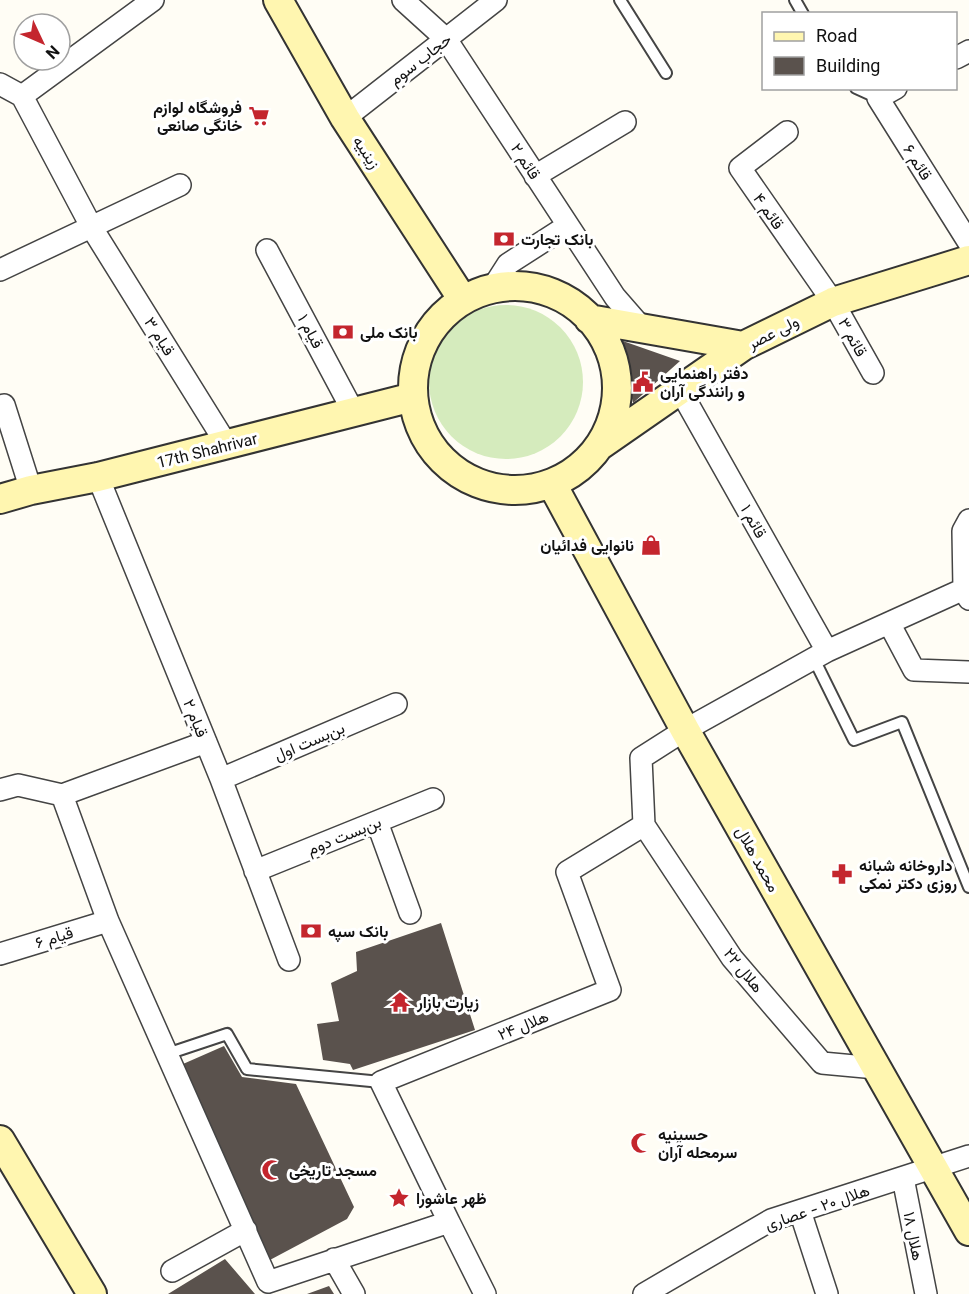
<svg xmlns="http://www.w3.org/2000/svg" width="969" height="1294" viewBox="0 0 969 1294" font-family="Georgia,Vazirmatn,serif">
	<style>
		.green { fill: #d5ebbd }
		.building { fill: #5a524d }
		.lines { fill: none; stroke-linecap: round; stroke-linejoin: round }
		.service-casing { stroke: #444; stroke-width: 14 }
		.minor-casing { stroke: #444; stroke-width: 24 }
		.secondary-casing { stroke: #333; stroke-width: 32 }
		.service { stroke: #fff; stroke-width: 10 }
		.minor { stroke: #fff; stroke-width: 21 }
		.secondary { stroke: #fff6b0; stroke-width: 28 }
		.labels { text-anchor: middle; stroke-width: 6; stroke-linejoin: round; paint-order: stroke }
		.street-label { font-size: 16px; fill: #111; stroke: #fff }
		.poi-label { font-size: 16px; font-weight: bold; fill: #111; stroke: #fff; text-anchor: start }
	</style>
	<rect width="100%" height="100%" fill="#fffdf5"/>
	<!-- green -->
	<path class="green" d="M429 382a77 77 0 1 1 154 0a77 77 0 1 1-154 0Z"/>
	<!-- building -->
	<path class="building" d="M620,340l60,21 -47,42z
		M441,923l34,107 -122,40 -3,-6 -27,-4 -6,-36 22,-3 -8,-38 26,-12 -1,-19z
		M224,1046l18,31 54,7 58,123 -7,12 -79,42 -85,-197z
		M225,1259l30,35h-87z
		M329,1286l5,8h-27z"/>
	<g class="lines">
		<!-- service casing -->
		<g class="service-casing">
			<path id="service" d="M620,0l46,73
				M795,0l8,14
				M856,88l22,10
				M814,659l40,81 48,-18 67,165
				M167,1054l60,-20 20,35 134,13"/>
		</g>
		<!-- minor casing -->
		<g class="minor-casing">
			<path id="minor" d="M403,0l43,39 169,258 27,31
				M956,58l13,-7
				M0,84l22,12 70,132 135,217
				M896,88l-18,10 91,145
				M22,96l131,-96
				M345,118l151,-118
				M787,132l-47,36 93,134 40,71
				M535,176l90,-54
				M267,250l87,163
				M0,270l180,-85
				M492,289l16,-25 59,-38
				M680,390l147,261
				M4,405l27,85
				M98,477l123,302 68,181
				M969,520l-6,11 1,58 5,10
				M889,623l25,47 55,2
				M221,779l175,-75
				M0,790l18,-5 44,10 144,-53
				M62,795l46,126 160,361 181,-60 -68,-140 229,-92 -43,-118 77,-47 -3,-67 44,-28 142,-79 137,-62
				M377,822l33,91
				M644,825l88,133 90,105 54,5
				M255,871l178,-72
				M0,954l108,-33
				M903,1178l23,116
				M800,1211l27,83
				M449,1222l36,72
				M334,1259l20,35
				M172,1271l74,-41
				M644,1294l127,-74 198,-64"/>
		</g>
		<!-- secondary casing -->
		<g class="secondary-casing">
			<path id="secondary" d="M278,0l67,118 118,182
				M413 388a102 102 0 1 1 204 0a102 102 0 1 1-204 0Z
				M589,319l154,27
				M599,446l144,-100 90,-44 136,-42
				M552,484l133,246 284,501
				M0,499l31,-9 67,-13 315,-80
				M0,1140l92,154"/>
		</g>
		<!-- service -->
		<use href="#service" class="service"/>
		<!-- minor -->
		<use href="#minor" class="minor"/>
		<!-- secondary -->
		<use href="#secondary" class="secondary"/>
	</g>
	<!-- icons -->
	<defs>
		<g id="supermarket-bare" transform="scale(1.62)"><path d="M-6-5.5h2.5l.6 2H6L4.5 2H-2.5L-4.4-4H-6ZM-1.5 3.2a1.3 1.3 0 1 0 .1 0ZM3 3.2a1.3 1.3 0 1 0 .1 0Z" fill="#c4262e" stroke="#fff" stroke-width="2.5" paint-order="stroke"/></g>
		<g id="bank-bare" transform="scale(1.62)"><path d="M-6-4H6V4H-6ZM0-2.3a2.3 2.3 0 1 0 0 4.6a2.3 2.3 0 1 0 0-4.6Z" fill="#c4262e" stroke="#fff" stroke-width="2.5" paint-order="stroke"/></g>
		<g id="civic-bare" transform="scale(1.62)"><path d="M-.6-6.5H3V-4.5H.6V-3L4-1V1h2V6H-6V1h2V-1L-.6-3ZM-1.2 2.5V6h2.4V2.5Z" fill="#c4262e" stroke="#fff" stroke-width="2.5" paint-order="stroke"/></g>
		<g id="shop-bare" transform="scale(1.62)"><path d="M-5-2.5h2.3a2.7 3.5 0 0 1 5.4 0H5L5.5 6h-11ZM-1.5-2.5h3a1.5 2.3 0 0 0-3 0Z" fill="#c4262e" stroke="#fff" stroke-width="2.5" paint-order="stroke"/></g>
		<g id="pharmacy-bare" transform="scale(1.62)"><path d="M-2-6h4v4h4v4h-4v4h-4v-4h-4v-4h4Z" fill="#c4262e" stroke="#fff" stroke-width="2.5" paint-order="stroke"/></g>
		<g id="temple-bare" transform="scale(1.62)"><path d="M0-6L5-2H3V0L6.5 2.5H4V6H1.5V3h-3V6H-4V2.5H-6.5L-3 0V-2H-5Z" fill="#c4262e" stroke="#fff" stroke-width="2.5" paint-order="stroke"/></g>
		<g id="mosque-bare" transform="scale(1.62)"><path d="M3.5-4.9A6 6 0 1 0 3.5 4.9A5 5 0 1 1 3.5-4.9Z" fill="#c4262e" stroke="#fff" stroke-width="2.5" paint-order="stroke"/></g>
		<g id="sight-bare" transform="scale(1.62)"><path d="M0-6L1.8-2.2L6-1.7L2.9 1.2L3.7 5.4L0 3.3L-3.7 5.4L-2.9 1.2L-6-1.7L-1.8-2.2Z" fill="#c4262e" stroke="#fff" stroke-width="2.5" paint-order="stroke"/></g>
	</defs>
	<g fill-rule="evenodd">
		<use href="#supermarket-bare" x="259" y="116"/>
		<use href="#bank-bare" x="504" y="239"/>
		<use href="#bank-bare" x="343" y="332"/>
		<use href="#civic-bare" x="643" y="382"/>
		<use href="#shop-bare" x="651" y="545"/>
		<use href="#pharmacy-bare" x="842" y="874"/>
		<use href="#bank-bare" x="311" y="931"/>
		<use href="#temple-bare" x="400" y="1002"/>
		<use href="#mosque-bare" x="641" y="1143"/>
		<use href="#mosque-bare" x="272" y="1170"/>
		<use href="#sight-bare" x="399" y="1198"/>
	</g>
	<g class="labels">
		<!-- street labels -->
		<g class="street-label">
			<text transform="translate(420 59) rotate(-38)" y="6">حجاب سوم</text>
			<text transform="translate(367 152) rotate(57)" y="6">زینبیه</text>
			<text transform="translate(526 161) rotate(57)" y="6">قائم ۲</text>
			<text transform="translate(918 162) rotate(58)" y="6">قائم ۶</text>
			<text transform="translate(769 211) rotate(55)" y="6">قائم ۴</text>
			<text transform="translate(311 331) rotate(62)" y="6">قیام ۱</text>
			<text transform="translate(773 332) rotate(-27)" y="6">ولی عصر</text>
			<text transform="translate(160 336) rotate(58)" y="6">قیام ۳</text>
			<text transform="translate(853 337) rotate(61)" y="6">قائم ۳</text>
			<text transform="translate(207 450) rotate(-14)" y="6">17th Shahrivar</text>
			<text transform="translate(754 521) rotate(61)" y="6">قائم ۱</text>
			<text transform="translate(196 718) rotate(68)" y="6">قیام ۲</text>
			<text transform="translate(309 741) rotate(-23)" y="6">بن‌بست اول</text>
			<text transform="translate(344 835) rotate(-22)" y="6">بن‌بست دوم</text>
			<text transform="translate(758 859) rotate(61)" y="6">محمد هلال</text>
			<text transform="translate(54 937) rotate(-17)" y="6">قیام ۶</text>
			<text transform="translate(744 970) rotate(51)" y="6">هلال ۲۲</text>
			<text transform="translate(523 1025) rotate(-22)" y="6">هلال ۲۴</text>
			<text transform="translate(817 1207) rotate(-19)" y="6">هلال ۲۰ - عصاری</text>
			<text transform="translate(914 1236) rotate(79)" y="6">هلال ۱۸</text>
		</g>
		<!-- poi labels -->
		<g class="poi-label">
			<text x="242" y="113" text-anchor="end">فروشگاه لوازم<tspan x="242" dy="18">خانگی صانعی</tspan></text>
			<text x="521" y="245">بانک تجارت</text>
			<text x="360" y="338">بانک ملی</text>
			<text x="660" y="379">دفتر راهنمایی<tspan x="660" dy="18">و رانندگی آران</tspan></text>
			<text x="634" y="551" text-anchor="end">نانوایی فدائیان</text>
			<text x="859" y="871">داروخانه شبانه<tspan x="859" dy="18">روزی دکتر نمکی</tspan></text>
			<text x="328" y="937">بانک سپه</text>
			<text x="417" y="1008">زیارت بازار</text>
			<text x="658" y="1140">حسینیه<tspan x="658" dy="18">سرمحله آران</tspan></text>
			<text x="289" y="1176">مسجد تاریخی</text>
			<text x="416" y="1204">ظهر عاشورا</text>
		</g>
	</g>
	<!-- legend -->
	<rect x="762" y="12" width="195" height="78" fill="#ffffff" stroke="#a0a0a0" stroke-width="1.5"/>
	<rect x="774" y="32" width="30" height="9" fill="#fff6b0" stroke="#a0a0a0" stroke-width="1.5"/>
	<text x="816" y="42" font-size="18" fill="#111111">Road</text>
	<rect x="774" y="57" width="30" height="18" fill="#5a524d" stroke="#a0a0a0" stroke-width="1.5"/>
	<text x="816" y="72" font-size="18" fill="#111111">Building</text>
	<!-- north arrow -->
	<g transform="translate(42 42) rotate(134)"><circle r="28" fill="#ffffff" stroke="#a0a0a0" stroke-width="1.5"/>
	<path d="M0-4.5L10 22L0 15L-10 22Z" fill="#c4262e"/>
	<text y="-9" font-size="16" font-weight="bold" text-anchor="middle" fill="#111111">N</text>
	</g>
</svg>
